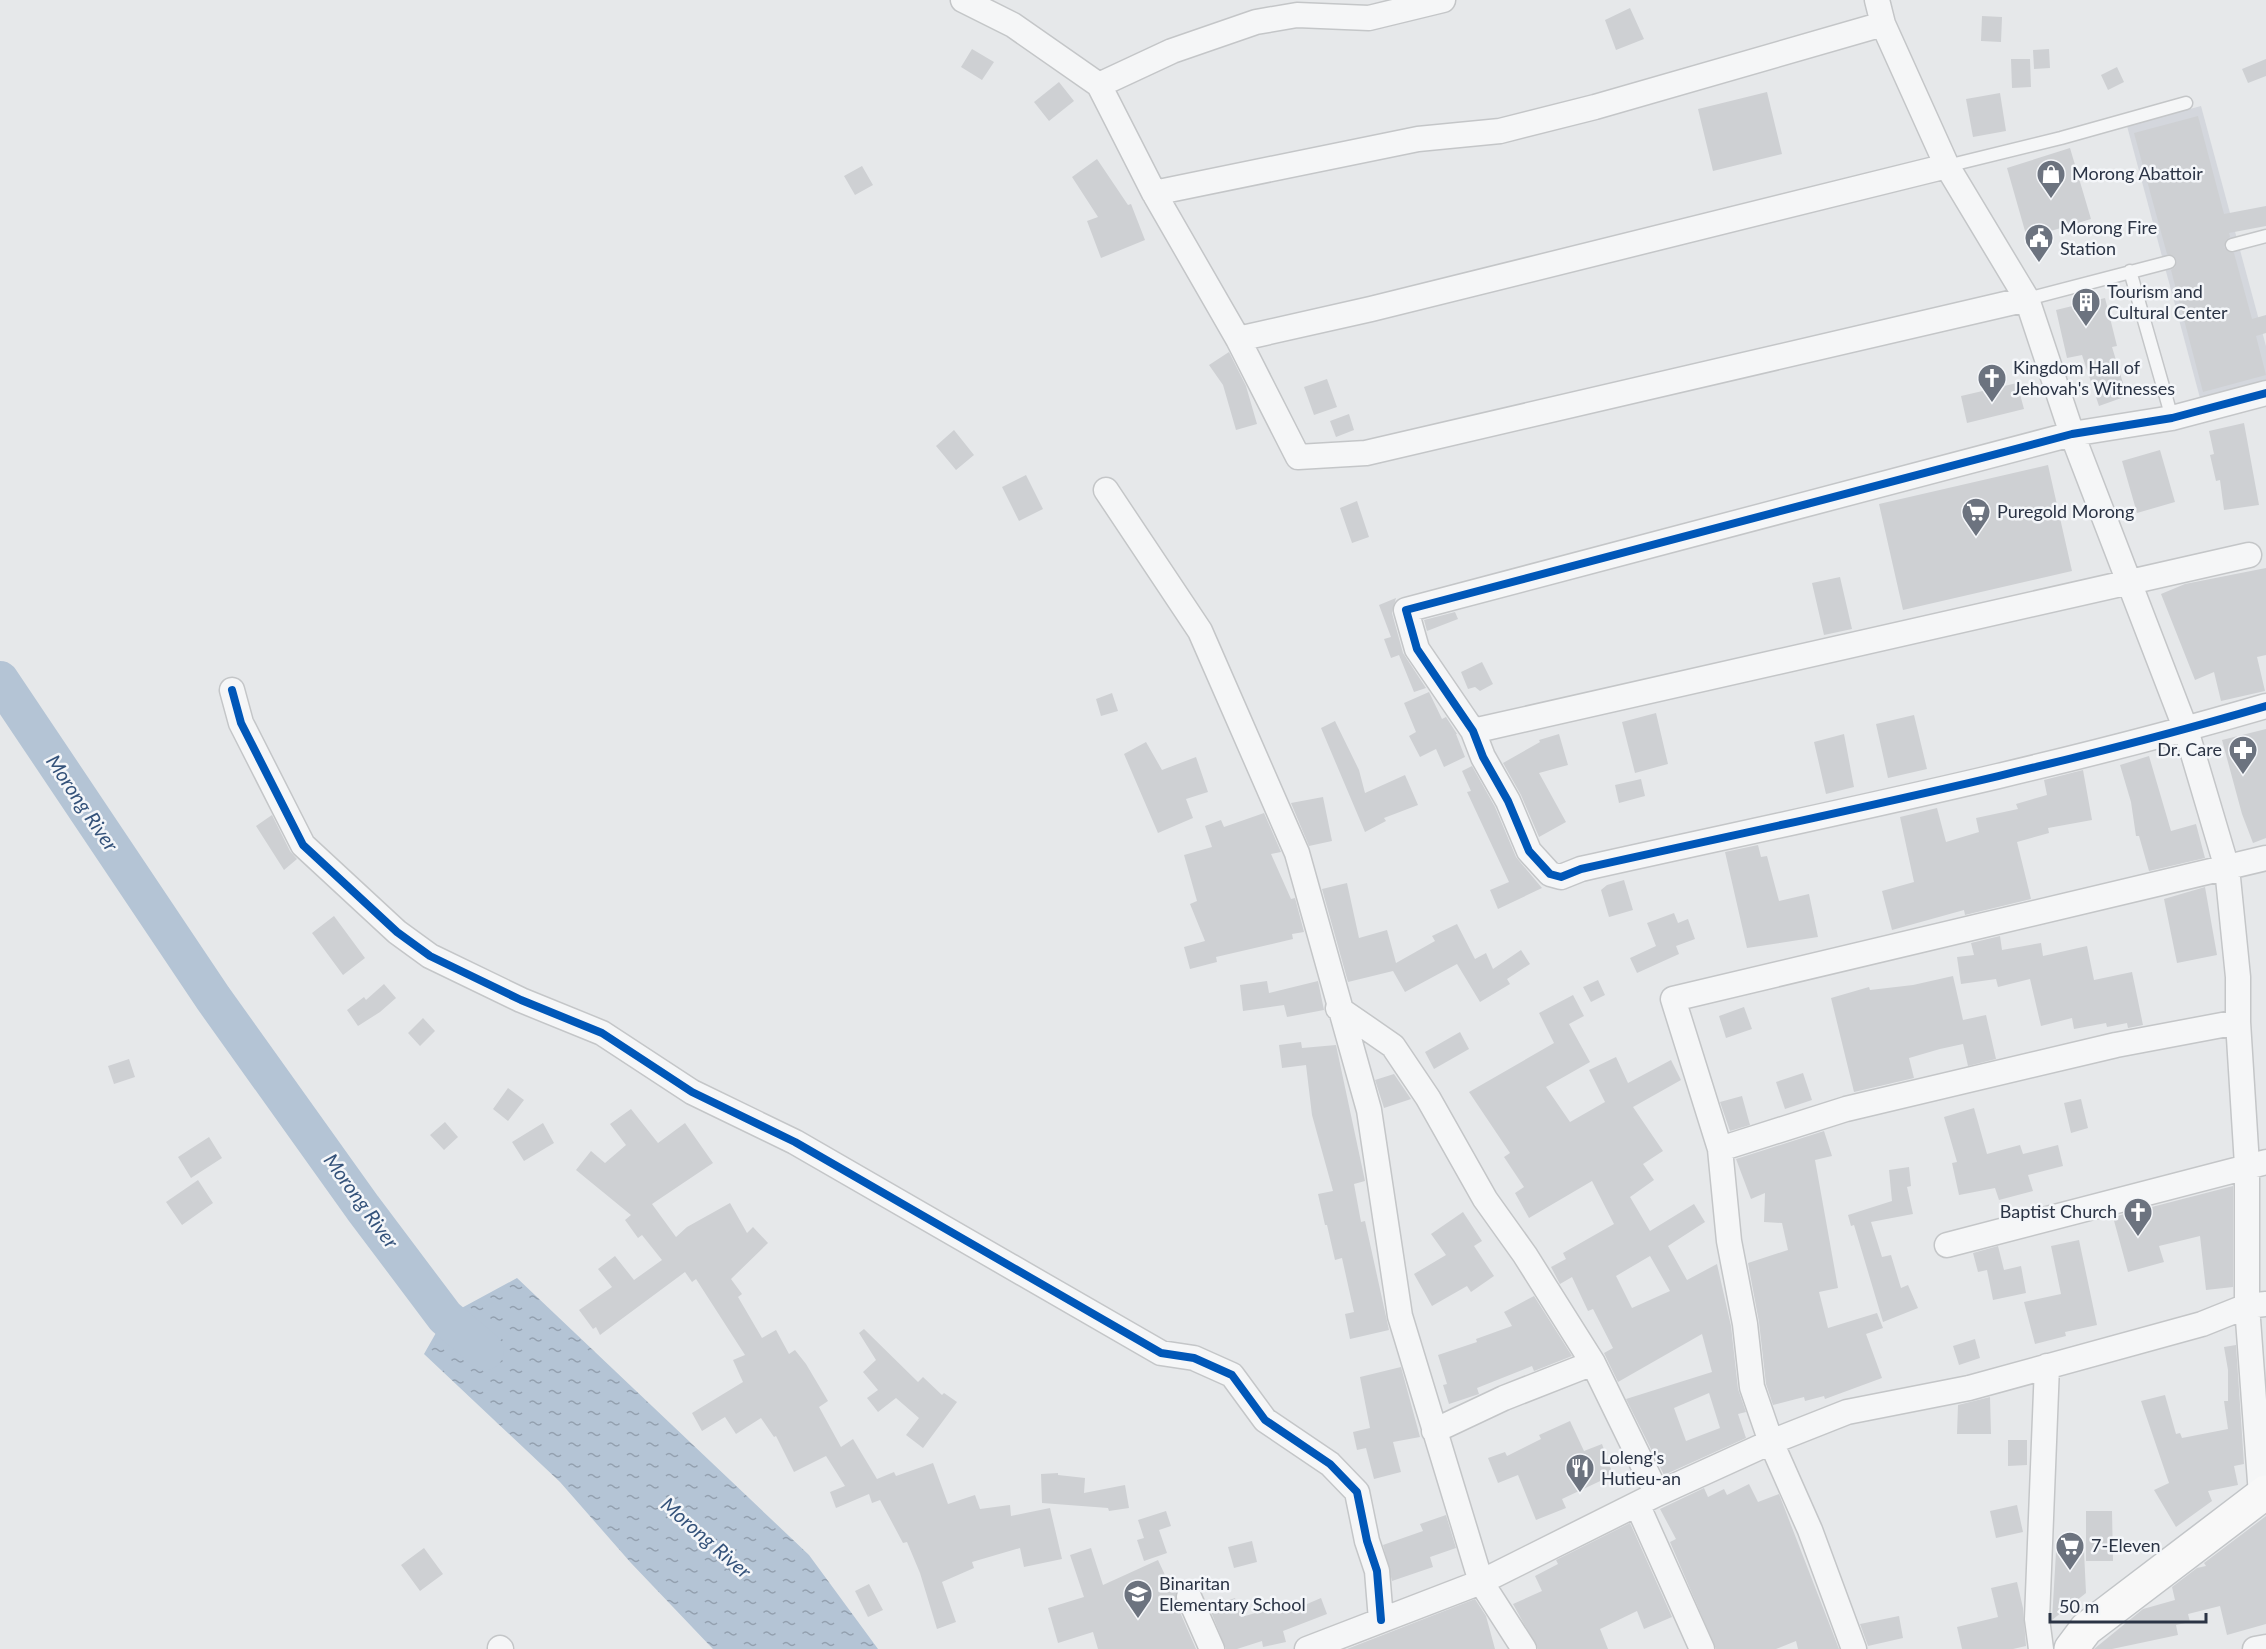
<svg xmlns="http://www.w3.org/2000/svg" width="2266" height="1649" viewBox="0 0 2266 1649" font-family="Lato,sans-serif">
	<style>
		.built { fill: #d4d7dd }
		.water { fill: url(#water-ripples) }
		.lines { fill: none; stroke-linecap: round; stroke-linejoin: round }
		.river { stroke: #b4c4d5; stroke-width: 38 }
		.building { fill: #ced0d3; fill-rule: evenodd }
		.lane-casing { stroke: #c4c6c8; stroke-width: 15 }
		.street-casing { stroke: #c4c6c8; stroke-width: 27 }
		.primary-casing { stroke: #c2c5c8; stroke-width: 36 }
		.lane { stroke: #f5f6f7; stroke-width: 12 }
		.street { stroke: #f5f6f7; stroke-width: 24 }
		.primary { stroke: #f8f8f8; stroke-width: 33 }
		.cycleway-casing { stroke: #f4f6f9; stroke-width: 11 }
		.cycleway { stroke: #0057b8; stroke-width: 8 }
		.labels { text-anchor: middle; stroke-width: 5; stroke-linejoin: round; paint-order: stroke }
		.poi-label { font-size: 18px; fill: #2b3445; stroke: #f4f6f9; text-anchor: start }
		.water-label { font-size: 20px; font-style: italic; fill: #34527a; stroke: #f4f6f9 }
	</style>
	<defs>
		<pattern id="water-ripples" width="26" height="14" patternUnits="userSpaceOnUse" patternTransform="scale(1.5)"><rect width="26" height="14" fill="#b4c4d5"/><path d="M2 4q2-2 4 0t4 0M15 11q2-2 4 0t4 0" fill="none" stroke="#93a0af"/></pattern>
	</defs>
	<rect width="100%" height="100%" fill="#e6e8ea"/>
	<!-- built -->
	<path class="built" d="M2201,106l65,240v35l-66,17 -73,-272z"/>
	<!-- water -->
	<path class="water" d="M517,1278l292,277 69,94h-165l-82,-86 -71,-81 -136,-128 21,-37z"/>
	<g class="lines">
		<!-- river -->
		<path class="river" d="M0,680l213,318 150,210 82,109 40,34"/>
	</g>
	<!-- building -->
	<path class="building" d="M1630,8l14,31 -28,11 -11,-30z
		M1982,16l20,1 -1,25 -20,-1z
		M972,49l22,13 -12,18 -21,-13z
		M2049,49l1,19 -16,1 -1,-19z
		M2011,59h19l1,28 -19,1z
		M2266,59v17l-18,7 -6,-14z
		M2117,67l7,15 -16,8 -7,-15z
		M1059,82l15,19 -25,20 -15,-19z
		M1767,92l15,62 -69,17 -15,-62z
		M2000,93l6,38 -33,6 -7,-38z
		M2198,116l26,98 42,-8v20l-37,7 1,4 -4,3 -2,7 3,4 7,2 18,66 14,-4v18l-10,3 10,39 -63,17 -32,-122 4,-3 2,-6 -3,-5 -7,-2 -33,-121z
		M2070,148l21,71 -64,19 -20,-70z
		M1097,159l31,46 3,-1 14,36 -44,18 -14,-37 11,-4 -26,-40z
		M862,166l11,19 -18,10 -11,-19z
		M2105,298l12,48 -5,1 15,49 -28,10 -17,-51 -15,3 -11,-48z
		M1229,352l17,34 11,38 -21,6 -13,-45 -14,-20z
		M1327,379l10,28 -23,8 -10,-28z
		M2017,383l7,26 -57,14 -6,-27z
		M1349,414l5,16 -18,7 -6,-16z
		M2244,423l15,82 -35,5 -4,-30 -4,1 -6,-26 4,-1 -5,-23z
		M954,430l20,25 -18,15 -20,-24z
		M2160,450l15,52 -38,11 -15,-52z
		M2048,465l24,106 -169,39 -24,-106z
		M1026,475l17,34 -24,12 -17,-34z
		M1357,501l12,36 -17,6 -12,-35z
		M2266,568v87l-9,2 8,34 -44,10 -7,-29 -19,8 -34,-86 24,-10z
		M1840,577l12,52 -28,6 -12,-52z
		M1396,598l-4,15 11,40 23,35 -12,4 -15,-37 -8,3 -7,-19 7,-2 -12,-32z
		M1455,612l3,7 -31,12 -3,-11z
		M1482,662l11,22 -13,7 -5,-4 -7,2 -7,-17z
		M1429,692l13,27 4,-2 11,17h-1l9,23 -21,10 -8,-18 -16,8 -11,-21 7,-4 -12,-29z
		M1112,693l6,18 -17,5 -5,-17z
		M1656,713l12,51 -33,9 -13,-51z
		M1914,715l13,54 -39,9 -12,-54z
		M1335,721l24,49 6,23 40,-18 13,30 -34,13 2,3 -21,11 -44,-104z
		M2266,729v109l-13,5 -11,-29 -20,-74z
		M1559,734l9,31 -29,8 27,49 -27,15 -18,-42 -18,-32 37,-21 -1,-2z
		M1844,734l10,53 -28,7 -12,-52z
		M1146,742l16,28 34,-13 12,35 -22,7 7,19 -35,15 -34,-79z
		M2149,756l22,75 25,-7 9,34 -56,13 -10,-35h-3l-5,-34 -11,-37z
		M1472,766l23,41 21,50 26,31 -44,21 -8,-19 19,-8 -42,-90 4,-1 -9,-20z
		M2083,770l9,50 -44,8 1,5 -32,9 14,57 -66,16 -1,-5 -72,20 -10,-39 32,-9 -14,-65 37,-9 9,34 33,-10 -3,-14 42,-9 -2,-5 31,-9 -3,-15z
		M1641,779l4,17 -26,7 -4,-18z
		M1323,797l9,44 -23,5 -18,-43z
		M1264,813l17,39 -10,2 20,45 4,-1 9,34 -12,2 1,5 -77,18 1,5 -27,7 -6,-22 21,-6 -15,-37 7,-3 -13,-46 28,-8 -7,-21 16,-6 3,7z
		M272,815l18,36 7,8 -13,11 -28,-44z
		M1758,845l3,12 6,-1 12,45 30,-7 9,43 -71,11 -22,-96z
		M1624,880l9,30 -24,7 -8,-27 6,-5z
		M1347,883l12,55 28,-8 9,33 39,-22 -3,-5 25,-12 18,35 11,-6 7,16 28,-19 9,14 -23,15 3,5 -30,18 -23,-38 -52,28 -12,-21 -45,11 -26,-93z
		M2205,887l12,68 -40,8 -13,-64z
		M1674,913l4,10 10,-4 7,20 -19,7 3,8 -42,19 -7,-15 26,-12 -9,-23z
		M334,916l31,42 -22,17 -31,-42z
		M2000,936l2,14 39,-7 2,13 44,-10 7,34 38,-8 11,53 -15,3 -1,-5 -20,4 -1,-4 -32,6 -2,-11 -31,8 -11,-47 -32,8 -2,-8 -35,5 -4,-27 17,-2 -3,-12z
		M1953,976l10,44 23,-5 10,44 -28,7 -5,-22 -23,5 -31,9 5,20 -60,14 -23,-94 38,-11 1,3 43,-5z
		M1598,980l7,15 -14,7 -8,-15z
		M1267,981l2,12 49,-12 6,29 -37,7 -3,-12 -41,6 -3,-26z
		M384,984l12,14 -16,14 -22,14 -11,-16 17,-13 2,3z
		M1573,995l11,21 -15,8 21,38 -44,25 24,35 35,-20 -16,-32 27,-13 12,26 43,-23 10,20 -48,27 30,44 -20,13 11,16 -24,17 20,34 44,-27 11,18 -37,24 19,34 30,-16 14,62 7,63 8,23 -8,2 8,24 -82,37 -38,-76 86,-27 -10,-38 -84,48 -14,-29 9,-5 -20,-39 -5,2 -16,-34 -12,7 -9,-17 15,-8 -3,-6 51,-29 -22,-43 -63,37 -14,-25 9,-6 -20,-30 6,-4 -41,-61 85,-49 -15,-30zM1650,1256l20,35 -38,17 -16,-32zM1709,1393l11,35 -34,13 -12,-33z
		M1744,1007l8,22 -26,9 -7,-22z
		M423,1018l12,13 -15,15 -12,-13z
		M1460,1032l9,17 -35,20 -9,-17z
		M1301,1042l1,6 34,-3 29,136 -11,3 7,38 4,-1 24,109 -39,9 -5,-25 9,-2 -12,-54 -7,2 -8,-35h-2l-7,-31 15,-3 -21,-76 -6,-50 -24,3 -3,-23z
		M129,1059l6,18 -21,7 -6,-18z
		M1803,1073l9,27 -27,9 -9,-27z
		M1394,1074l17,25 -27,9 -9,-28z
		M508,1088l16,12 -16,21 -15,-12z
		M1742,1096l8,29 -20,6 -10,-29z
		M2081,1099l7,29 -17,5 -7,-30z
		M1974,1108l13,46 33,-9 3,9 35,-9 5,21 -35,9 5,16 -34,9 -4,-12 -36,7 -7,-32 5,-1 -13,-45z
		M631,1109l27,34 27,-20 28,40 -61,41 24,33 11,-10 43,-24 17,30 6,-6 15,16 -37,36 11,15 -4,3 24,41 14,-8 13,24 6,-4 11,14 22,37 -9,6 22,40 12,-8 24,40 17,-7 2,4 37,-13 15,41 27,-9 5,14 30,-4 1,11 39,-8 12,51 -38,8 -4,-19 -48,14 2,6 -32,14 14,40 -19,7 -17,-56 -13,-31 -4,1 -23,-43 -8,3 -3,-9 -33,14 -6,-16 15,-6 -19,-30 -32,16 -18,-36 -2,1 -13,-19 -25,16 -11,-17 -23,14 -10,-18 51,-31 -10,-22 12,-5 -49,-76 -4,3 -7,-10 -85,63 -4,-8 -3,2 -14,-19 33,-23 -14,-18 17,-13 19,24 28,-20 -20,-25 -4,3 -13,-18 6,-5 -55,-45 15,-19 14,12 21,-18 -16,-21z
		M445,1122l13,15 -14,13 -14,-15z
		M543,1123l11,20 -30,18 -12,-19z
		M1824,1131l8,25 -17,4 23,128 -19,4 9,36 49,-15 6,15 -17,6 16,44 -57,21 -1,-3 -19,5 -1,-4 -31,8 -7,-21 -7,-62 -11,-59 40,-13 -6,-27 -18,-1 1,-29 -14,6 -15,-40z
		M209,1137l13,21 -31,20 -13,-21z
		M1909,1167l2,19 -4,1 6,27 -42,8 11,35 9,-2 10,33 7,-3 10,23 -35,14 -29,-97 -3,1 -3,-11 44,-14 -3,-31z
		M198,1180l15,23 -31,22 -16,-23z
		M2233,1186v101l-27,3 -6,-54 -41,10 5,16 -36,10 -15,-55z
		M1463,1212l19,29 -8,5 20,30 -23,16 -4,-6 -35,20 -18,-32 32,-19 -15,-21z
		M2079,1240l18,85 -32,7 1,4 -31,8 -11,-42 37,-8 -10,-48z
		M1998,1246l6,24 17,-4 5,27 -33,7 -6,-30 -9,2 -5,-19z
		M1534,1296l38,60 -38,15 -2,-5 -55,22 2,6 -30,10 -6,-19 4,-1 -9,-29 39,-13 -1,-3 36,-13 -8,-14z
		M864,1329l54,53 5,-5 19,18 2,-2 13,9 -34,46 -17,-13 13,-17 -23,-20 -18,14 -11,-14 11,-8 -15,-18 13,-12 -17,-27z
		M1975,1339l5,19 -21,7 -6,-19z
		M2236,1345l8,119 -10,2 4,19 -30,6 4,10 -36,26 -22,-37 15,-7 -28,-82 24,-6 11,39 4,-1 2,5 46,-9 -4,-28h4v-31l-4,-23z
		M1401,1367l19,70 -27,5 8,30 -27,7 -8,-31 -9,2 -4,-18 17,-4 -10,-51z
		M1990,1397l1,37h-34l1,-29z
		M1570,1421l14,30 18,-7 11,31 -51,24 4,9 -30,12 -18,-45 -20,8 -10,-25 17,-6 2,4 34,-17 -2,-4z
		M2008,1440h19v25l-19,1z
		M1058,1473v2l27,3 -1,15 41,-8 4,23 -20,3 -1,-3 -66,-5 -1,-29z
		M1749,1484l9,18 21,-8 60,155h-41l-2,-8 -20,8h-60l-46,-107 6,-3 -16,-30 44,-21 4,9 16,-8 3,6z
		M2017,1505l6,27 -27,6 -6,-27z
		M1166,1511l5,15 -12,4 8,23 -23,8 -7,-21 7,-2 -6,-18z
		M2086,1511h26l1,50h-27z
		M1446,1515l10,33 -26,9 3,10 -41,14 -9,-36 40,-14 -3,-7z
		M2266,1516v108l-39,11 -7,-29 -32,8 2,8 -14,3 2,10 -66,14h-18l49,-40 32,-9 -3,-13 25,-19 9,-2 -2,-3z
		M1630,1523l42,94 -28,12 -7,-18 -37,18 8,20h-70l-25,-45 29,-13 -7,-15 23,-12 -2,-4z
		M1252,1541l5,21 -23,6 -6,-21z
		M424,1548l19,26 -23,17 -19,-26z
		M1091,1548l12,37 55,-25 13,28 7,-3 -2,18 20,46h-98l-5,-17 -35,11 -10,-35 36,-11 -14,-42z
		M2084,1551l2,42 -34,27 4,-68z
		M2017,1582l6,26 3,38 -13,3h-51l-5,-22 41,-10 -7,-29z
		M869,1584l14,26 -15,7 -13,-26z
		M1235,1598l6,19 36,-10 1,4 21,-8 1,4 21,-9 6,16 -44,17 3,11 -23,5 -1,-6 -25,8h-11l-17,-42z
		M1475,1599l11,17 9,33h-148z
		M1899,1616l4,22 -35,8 -8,-22z"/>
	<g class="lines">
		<!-- lane casing -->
		<g class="lane-casing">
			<path id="lane" d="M1947,166l114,-28 125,-35
				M2232,245l34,-9
				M2130,271l42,147
				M2027,299l142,-37"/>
		</g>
		<!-- street casing -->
		<g class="street-casing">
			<path id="street" d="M963,0l50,25 86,60 55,108 84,146 60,118 68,-4 661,-154
				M1877,0l6,24 64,142 80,133 45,135 114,296 41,138 11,109v45l9,143v141l14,189
				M1099,85l73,-34 84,-29 41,-7 72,3 74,-18
				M1154,193l264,-54 82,-8 95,-24 288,-83
				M1238,339l133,-30 576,-143
				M2266,393l-94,25 -100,16 -666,176 11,39 56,82 10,26 25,44 21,50 21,23 11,3 20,-8c228,-51 460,-97 685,-163
				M1106,490l94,141 97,222 72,257 31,206 81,266 43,67
				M232,690l9,33 62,122 94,87 33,24 91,44 81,33 90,59 103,50 366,211 33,5 38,17 33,45 65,44 27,28 10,49 10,30 4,49
				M1473,731l776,-176
				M1338,1008l55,38 35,52 57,101 40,56 68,108 64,131
				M1720,1149l126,-40 270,-64 122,-23
				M1947,1245l319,-83
				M1434,1431l70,-33 89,-35
				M1637,1504l65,145
				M1189,1597l23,52
				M500,1648l1,1
				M1307,1649l174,-67 176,-88 114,-52 76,-30 122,-24 233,-64 45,-18 19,-2
				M1854,1649l-44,-119 -39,-88 -19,-55 -7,-63 -16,-83 -9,-92 -47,-150 593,-141
				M2041,1649l-4,-30 10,-253
				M2255,1649l11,-2"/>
		</g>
		<!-- primary casing -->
		<g class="primary-casing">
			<path id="primary" d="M2071,1649l15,-20 180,-137"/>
		</g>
		<!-- lane -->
		<use href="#lane" class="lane"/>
		<!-- street -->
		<use href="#street" class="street"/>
		<!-- primary -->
		<use href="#primary" class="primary"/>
		<!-- cycleway casing -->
		<g class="cycleway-casing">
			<path id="cycleway" d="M2266,393l-94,25 -100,16 -666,176 11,39 56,82 10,26 25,44 21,50 21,23 11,3 20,-8c228,-51 460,-97 685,-163
				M232,690l9,33 62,122 94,87 33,24 91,44 81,33 90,59 103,50 366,211 33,5 38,17 33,45 65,44 27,28 10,49 10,30 4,49"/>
		</g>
		<!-- cycleway -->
		<use href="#cycleway" class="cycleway"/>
	</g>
	<!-- icons -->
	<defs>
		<g id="shop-pin" transform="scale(1.5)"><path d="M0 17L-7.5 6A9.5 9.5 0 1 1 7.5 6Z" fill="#6c737f" stroke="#f4f6f9"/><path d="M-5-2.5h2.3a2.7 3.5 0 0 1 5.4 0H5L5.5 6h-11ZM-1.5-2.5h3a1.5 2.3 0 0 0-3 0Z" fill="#fff"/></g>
		<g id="civic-pin" transform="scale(1.5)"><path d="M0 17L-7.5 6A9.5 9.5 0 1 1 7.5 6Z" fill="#6c737f" stroke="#f4f6f9"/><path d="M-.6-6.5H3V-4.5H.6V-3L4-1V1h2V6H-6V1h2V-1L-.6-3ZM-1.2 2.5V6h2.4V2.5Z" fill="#fff"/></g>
		<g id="building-pin" transform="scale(1.5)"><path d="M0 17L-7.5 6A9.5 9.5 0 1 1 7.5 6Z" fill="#6c737f" stroke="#f4f6f9"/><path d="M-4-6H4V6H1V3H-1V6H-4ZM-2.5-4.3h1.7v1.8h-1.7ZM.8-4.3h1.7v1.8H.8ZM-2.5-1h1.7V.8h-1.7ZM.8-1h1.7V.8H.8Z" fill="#fff"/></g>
		<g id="church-pin" transform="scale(1.5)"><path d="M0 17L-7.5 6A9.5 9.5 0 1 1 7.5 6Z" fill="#6c737f" stroke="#f4f6f9"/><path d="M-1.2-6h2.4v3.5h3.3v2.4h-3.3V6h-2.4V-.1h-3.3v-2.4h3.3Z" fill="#fff"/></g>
		<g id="supermarket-pin" transform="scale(1.5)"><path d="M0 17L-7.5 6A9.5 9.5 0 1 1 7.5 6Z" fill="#6c737f" stroke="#f4f6f9"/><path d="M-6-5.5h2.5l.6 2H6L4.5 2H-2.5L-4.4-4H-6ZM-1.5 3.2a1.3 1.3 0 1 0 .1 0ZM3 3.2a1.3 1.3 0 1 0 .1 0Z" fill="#fff"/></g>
		<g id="pharmacy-pin" transform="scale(1.5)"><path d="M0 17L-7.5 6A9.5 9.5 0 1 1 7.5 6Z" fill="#6c737f" stroke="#f4f6f9"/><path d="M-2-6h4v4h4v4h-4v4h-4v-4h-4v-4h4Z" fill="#fff"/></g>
		<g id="restaurant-pin" transform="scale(1.5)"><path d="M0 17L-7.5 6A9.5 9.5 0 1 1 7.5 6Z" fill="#6c737f" stroke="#f4f6f9"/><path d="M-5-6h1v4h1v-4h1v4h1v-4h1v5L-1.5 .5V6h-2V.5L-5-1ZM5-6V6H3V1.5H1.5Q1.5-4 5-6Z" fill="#fff"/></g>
		<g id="school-pin" transform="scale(1.5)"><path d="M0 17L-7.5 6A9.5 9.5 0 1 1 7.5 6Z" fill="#6c737f" stroke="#f4f6f9"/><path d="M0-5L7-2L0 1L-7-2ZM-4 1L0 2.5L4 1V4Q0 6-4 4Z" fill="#fff"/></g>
	</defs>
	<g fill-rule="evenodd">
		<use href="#shop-pin" x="2051" y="174"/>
		<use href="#civic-pin" x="2039" y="238"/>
		<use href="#building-pin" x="2086" y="302"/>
		<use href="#church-pin" x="1992" y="378"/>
		<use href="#supermarket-pin" x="1976" y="512"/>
		<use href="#pharmacy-pin" x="2243" y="750"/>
		<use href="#church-pin" x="2138" y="1212"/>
		<use href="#restaurant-pin" x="1580" y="1468"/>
		<use href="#supermarket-pin" x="2070" y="1546"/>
		<use href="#school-pin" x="1138" y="1594"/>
	</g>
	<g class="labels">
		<!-- poi labels -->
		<g class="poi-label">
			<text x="2072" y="180">Morong Abattoir</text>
			<text x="2060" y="234">Morong Fire<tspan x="2060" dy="21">Station</tspan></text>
			<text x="2107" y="298">Tourism and<tspan x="2107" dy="21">Cultural Center</tspan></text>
			<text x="2013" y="374">Kingdom Hall of<tspan x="2013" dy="21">Jehovah's Witnesses</tspan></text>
			<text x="1997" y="518">Puregold Morong</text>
			<text x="2222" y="756" text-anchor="end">Dr. Care</text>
			<text x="2117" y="1218" text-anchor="end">Baptist Church</text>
			<text x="1601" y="1464">Loleng's<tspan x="1601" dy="21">Hutieu-an</tspan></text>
			<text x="2091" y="1552">7-Eleven</text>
			<text x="1159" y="1590">Binaritan<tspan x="1159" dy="21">Elementary School</tspan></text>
		</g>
		<!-- water labels -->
		<g class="water-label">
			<text transform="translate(82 803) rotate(56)" y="7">Morong River</text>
			<text transform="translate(361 1201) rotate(54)" y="7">Morong River</text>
			<text transform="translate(706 1538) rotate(41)" y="7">Morong River</text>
		</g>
	</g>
	<!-- scale -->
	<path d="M2050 1613v9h156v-9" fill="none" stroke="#2b3445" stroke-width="3"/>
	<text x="2059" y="1613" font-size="18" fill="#2b3445" stroke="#f4f6f9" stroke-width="4.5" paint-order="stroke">50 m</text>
</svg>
